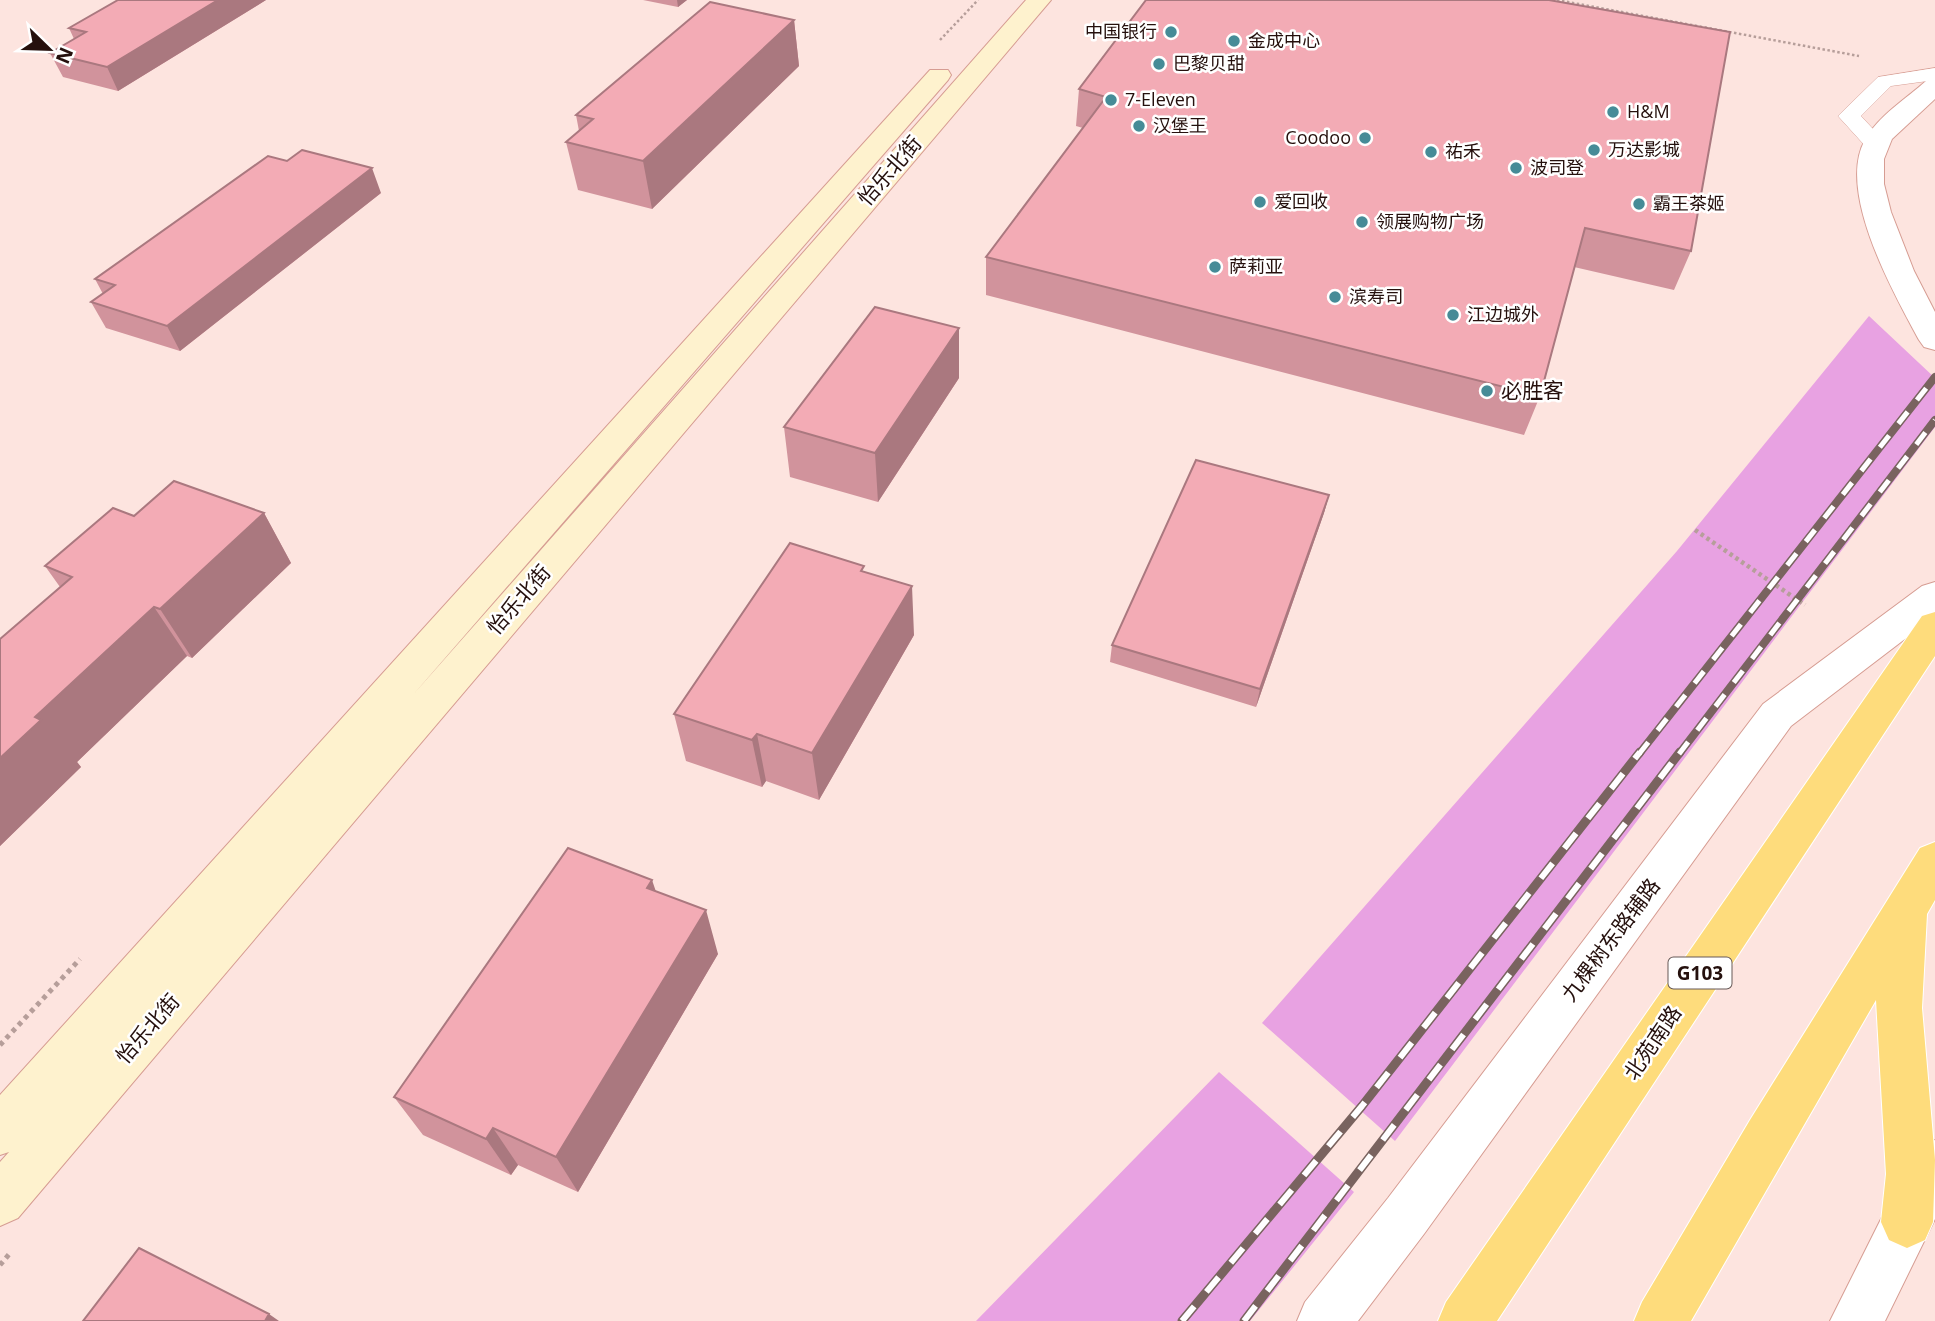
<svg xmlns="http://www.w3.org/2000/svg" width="1935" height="1321" viewBox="0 0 1935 1321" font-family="'Open Sans','Noto Sans SC',sans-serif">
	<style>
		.green { fill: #e8a2e2 }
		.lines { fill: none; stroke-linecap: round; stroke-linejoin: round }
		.service-casing { stroke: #d69c92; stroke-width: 1 }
		.minor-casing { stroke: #d69c92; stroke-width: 2 }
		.tertiary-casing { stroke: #d69c92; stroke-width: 2 }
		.secondary-casing { stroke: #d69c92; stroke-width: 2 }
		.trunk-casing { stroke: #fff; stroke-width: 2 }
		.path-far2 { stroke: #b69e9a; stroke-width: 2.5; stroke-dasharray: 2.5 2.5; stroke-linecap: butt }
		.path-far1 { stroke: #b69e9a; stroke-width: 4.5; stroke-dasharray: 3.5 3.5; stroke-linecap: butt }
		.path { stroke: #b69e9a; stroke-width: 5; stroke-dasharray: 4.5 4.5; stroke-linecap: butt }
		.service { fill: #fff; fill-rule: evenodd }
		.minor { fill: #fff; fill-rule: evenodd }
		.tertiary { fill: #fff; fill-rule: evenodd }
		.secondary { fill: #fef2ce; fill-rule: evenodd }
		.trunk { fill: #fedc7c; fill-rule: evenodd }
		.rail-far1-casing { stroke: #79635f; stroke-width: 8 }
		.rail-casing { stroke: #79635f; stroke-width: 9 }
		.rail-far1 { stroke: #fff; stroke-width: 5; stroke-dasharray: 15; stroke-linecap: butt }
		.rail { stroke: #fff; stroke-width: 6; stroke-dasharray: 19; stroke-linecap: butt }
		.wall { fill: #d1939c }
		.shaded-wall { fill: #aa787f }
		.building { fill: #f3abb5; stroke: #aa787f; stroke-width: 2 }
		.poi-dot { fill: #468b97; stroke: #fff; stroke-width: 2.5 }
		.labels { text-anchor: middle; stroke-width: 5; stroke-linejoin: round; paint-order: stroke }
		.far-poi-label { font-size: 18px; fill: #25100d; stroke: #fff; text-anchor: start }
		.shield { fill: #fff; stroke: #665856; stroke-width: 2 }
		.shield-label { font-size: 19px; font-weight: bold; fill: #25100d }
		.street-label { font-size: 21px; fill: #25100d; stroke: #fff }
		.poi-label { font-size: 21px; fill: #25100d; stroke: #fff; text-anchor: start }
	</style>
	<rect width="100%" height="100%" fill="#fde4df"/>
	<!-- green -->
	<path class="green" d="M1869,316l66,62v49l-540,714 -133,-118 415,-472z
		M1219,1072l135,120 -104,129h-274z"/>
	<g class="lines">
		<!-- service casing -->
		<g class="service-casing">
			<path id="service" d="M1935,68v12l-44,6 -30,30 25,27 -3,5h-16l-29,-32 40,-39z"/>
		</g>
		<!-- minor casing -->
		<g class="minor-casing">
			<path id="minor" d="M1935,78v21l-43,40 -8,20v25l7,28 23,59 21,41v38l-11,-3 -5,-7c-25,-46 -83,-149 -54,-200 13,-24 41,-41 61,-59z"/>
		</g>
		<!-- tertiary casing -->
		<g class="tertiary-casing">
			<path id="tertiary" d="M1935,582v34l-144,110 -367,508 -66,87h-61l8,-19 83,-104 375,-494 159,-118z
				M1935,1140v79l-50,102h-55l87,-174z"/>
		</g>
		<!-- secondary casing -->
		<g class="secondary-casing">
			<path id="secondary" d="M1026,0h25l-1033,1218 -18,8v-64l9,-10 -9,3v-60l930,-1025h18l3,5 -3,5 -536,616z"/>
		</g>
		<!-- trunk casing -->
		<g class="trunk-casing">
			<path id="trunk" d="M1935,612v44l-438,665h-59l8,-19 476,-686z
				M1935,842v58l-8,14 -5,94 13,152 -2,62 -8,18 -18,8 -18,-8 -8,-18 5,-48 -10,-174 -185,321h-57l8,-19 108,-182 170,-272z"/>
		</g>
		<!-- path-far2 -->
		<path class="path-far2" d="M1557,0l302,56
			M940,40l38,-40"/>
		<!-- path-far1 -->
		<path class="path-far1" d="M1695,530l110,75"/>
		<!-- path -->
		<path class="path" d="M0,1045l80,-86
			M0,1265l11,-13"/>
		<!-- service -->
		<use href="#service" class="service"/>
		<!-- minor -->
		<use href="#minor" class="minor"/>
		<!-- tertiary -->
		<use href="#tertiary" class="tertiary"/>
		<!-- secondary -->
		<use href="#secondary" class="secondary"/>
		<!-- trunk -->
		<use href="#trunk" class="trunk"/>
		<!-- rail-far1 casing -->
		<g class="rail-far1-casing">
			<path id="rail-far1" d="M1639,754l296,-377
				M1679,754l256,-334"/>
		</g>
		<!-- rail casing -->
		<g class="rail-casing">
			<path id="rail" d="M1182,1321l180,-215 278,-354
				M1244,1321l436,-569"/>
		</g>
		<!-- rail-far1 -->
		<use href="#rail-far1" class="rail-far1"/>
		<!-- rail -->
		<use href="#rail" class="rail"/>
	</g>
	<!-- wall -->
	<path class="wall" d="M118,0h148l-148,91 -55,-14 -13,-24 24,-14 -5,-11z
		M643,0h44l-9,7z
		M794,20l5,46 -147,143 -74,-19 -12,-48 13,-11 -3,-16z
		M1079,89l612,162 -17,39 -100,-23 -34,129 -16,39 -538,-140v-38l97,-129 -7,-2z
		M381,193l-201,158 -74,-23 -15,-26 12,-8 -8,-15z
		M959,378l-81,124 -88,-25 -6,-50z
		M1329,495l-5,18 -68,194 -146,-45 2,-17z
		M264,513l27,50 -99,95 -5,-2 -110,106 4,5 -81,79v-207l60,-52 -15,-21 89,-50z
		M865,572l49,63 -95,165 -53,-19 -4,6 -76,-26 -12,-47z
		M656,891l62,63 -140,238 -60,-27 -7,10 -88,-40 -29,-38z"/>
	<!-- shaded-wall -->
	<path class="shaded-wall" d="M218,0h48l-148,91 -11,-24z
		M677,0h10l-9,7z
		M794,20l5,46 -147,143 -9,-48z
		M372,168l9,25 -201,158 -13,-25z
		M959,328v50l-81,124 -3,-49z
		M1329,495l-5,18 -68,194 4,-18z
		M264,513l27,50 -99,95 -32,-49z
		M912,586l2,49 -95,165 -7,-47z
		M154,607l33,49 -110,106 4,5 -81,79v-88l35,-41z
		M757,734l9,47 -4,6 -10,-47z
		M652,880l15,44 -20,-36z
		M706,910l12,44 -140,238 -22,-35z
		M493,1128l25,37 -7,10 -25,-36z
		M269,1314l10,7h-14z"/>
	<!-- building -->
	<path class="building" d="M118,0h100l-111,67 -57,-14 36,-21 -17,-4z
		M1146,0h403l181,32 -39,219 -106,-23 -45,168 -554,-139 120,-160 -27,-8z
		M710,2l84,18 -151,141 -77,-19 27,-23 -17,-4z
		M302,150l70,18 -205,158 -76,-24 24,-17 -20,-6 173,-123 19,5z
		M875,307l84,21 -84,125 -91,-26z
		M1196,460l133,35 -69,194 -148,-44z
		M174,481l90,32 -104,96 -6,-2 -119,110 6,3 -41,38v-119l72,-62 -27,-11 68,-58 21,8z
		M790,543l74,23 -3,5 51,15 -100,167 -55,-19 -5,6 -78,-26z
		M568,848l84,32 -5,8 59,22 -150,247 -63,-29 -7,11 -92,-42z
		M139,1248l130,66 -4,7h-182z"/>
	<!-- markers -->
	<g class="poi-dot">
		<circle cx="1171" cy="32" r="7"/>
		<circle cx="1234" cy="41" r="7"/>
		<circle cx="1159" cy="64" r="7"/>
		<circle cx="1111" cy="100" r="7"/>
		<circle cx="1613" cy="112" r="7"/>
		<circle cx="1139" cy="126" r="7"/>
		<circle cx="1365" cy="138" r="7"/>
		<circle cx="1594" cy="150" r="7"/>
		<circle cx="1431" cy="152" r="7"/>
		<circle cx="1516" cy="168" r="7"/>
		<circle cx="1260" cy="202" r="7"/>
		<circle cx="1639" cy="204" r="7"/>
		<circle cx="1362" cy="222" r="7"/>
		<circle cx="1215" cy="267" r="7"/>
		<circle cx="1335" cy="297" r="7"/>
		<circle cx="1453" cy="315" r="7"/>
		<circle cx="1487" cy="391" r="7"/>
	</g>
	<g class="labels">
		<!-- far-poi labels -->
		<g class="far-poi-label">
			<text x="1157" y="38" text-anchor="end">中国银行</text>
			<text x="1248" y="47">金成中心</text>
			<text x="1173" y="70">巴黎贝甜</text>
			<text x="1125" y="106">7-Eleven</text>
			<text x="1627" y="118">H&amp;M</text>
			<text x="1153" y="132">汉堡王</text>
			<text x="1351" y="144" text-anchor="end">Coodoo</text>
			<text x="1608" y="156">万达影城</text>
			<text x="1445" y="158">祐禾</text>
			<text x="1530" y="174">波司登</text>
			<text x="1274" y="208">爱回收</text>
			<text x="1653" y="210">霸王茶姬</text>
			<text x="1376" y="228">领展购物广场</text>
			<text x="1229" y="273">萨莉亚</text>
			<text x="1349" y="303">滨寿司</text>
			<text x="1467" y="321">江边城外</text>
		</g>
		<!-- shield labels -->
		<rect class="shield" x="1668.5" y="957.5" width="63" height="31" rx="5"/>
		<g class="shield-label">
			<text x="1700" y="980">G103</text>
		</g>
		<!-- street labels -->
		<g class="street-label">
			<text transform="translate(890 171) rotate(-49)" y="7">怡乐北街</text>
			<text transform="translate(519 600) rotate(-49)" y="7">怡乐北街</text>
			<text transform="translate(1611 940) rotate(-53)" y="7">九棵树东路辅路</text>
			<text transform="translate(148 1029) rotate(-49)" y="7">怡乐北街</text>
			<text transform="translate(1653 1043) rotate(-56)" y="7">北苑南路</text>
		</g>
		<!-- poi labels -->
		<g class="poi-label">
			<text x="1501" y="398">必胜客</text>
		</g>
	</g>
	<!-- north arrow -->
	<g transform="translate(49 49) rotate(113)" stroke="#ffffff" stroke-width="5" paint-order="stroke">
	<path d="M0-5L12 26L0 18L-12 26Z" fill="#25100d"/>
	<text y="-10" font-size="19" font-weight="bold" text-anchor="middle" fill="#25100d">N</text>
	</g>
</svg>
